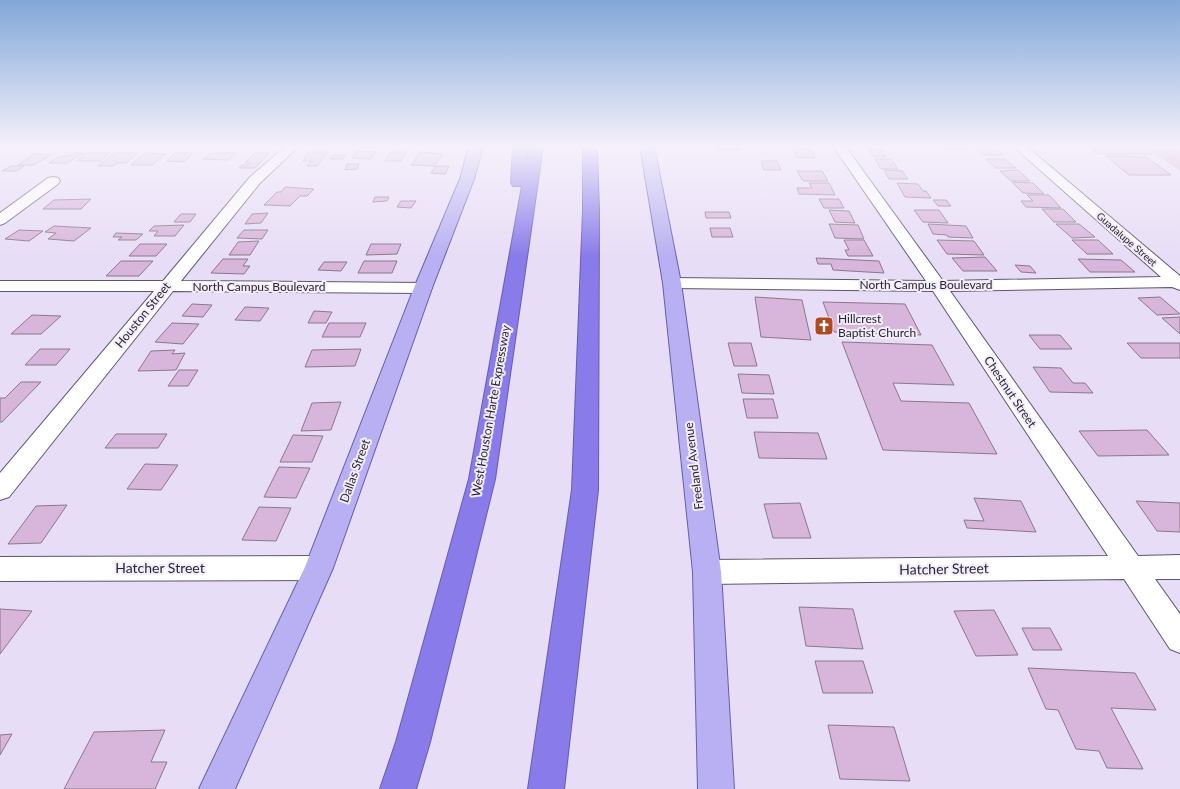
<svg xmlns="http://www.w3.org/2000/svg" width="1180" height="789" viewBox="0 0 1180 789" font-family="Lato,sans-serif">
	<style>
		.green { fill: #cfa6bd }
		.building { fill: #d8b5da; stroke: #8a788b }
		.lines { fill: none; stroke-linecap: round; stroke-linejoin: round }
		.minor-casing { stroke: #5f556b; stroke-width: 2 }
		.major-casing { stroke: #675ea8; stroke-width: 2 }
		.highway-casing { stroke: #675ea8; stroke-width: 2 }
		.minor { fill: #fff; fill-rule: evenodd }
		.major { fill: #b8b0f2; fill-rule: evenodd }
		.highway { fill: #897cea; fill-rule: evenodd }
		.labels { text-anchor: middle; stroke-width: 4; stroke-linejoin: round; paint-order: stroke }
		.far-street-label { font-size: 10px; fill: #29252e; stroke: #f3ecfb }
		.street-label { font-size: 12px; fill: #29252e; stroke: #f3ecfb }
		.poi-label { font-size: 12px; fill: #29252e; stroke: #f3ecfb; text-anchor: start }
		.near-street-label { font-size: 14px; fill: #29252e; stroke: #f3ecfb }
	</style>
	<rect width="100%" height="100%" fill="#e8ddf6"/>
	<!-- green -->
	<path class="green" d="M1142,146h38v24h-1z"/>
	<!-- building -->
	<path class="building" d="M716,146h21l2,4h-21z
		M863,146h45l1,1z
		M940,146h23l3,3h-23z
		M973,146h21l9,9h-21z
		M1088,146h51l13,8h-54z
		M792,148l19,1 4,9 -19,-1z
		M868,149h13l5,8 -13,-1z
		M358,151l18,1 -5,7 -19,-1z
		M309,152h19l-11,14h-10l4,-5h-8z
		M391,152h15l-5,9h-16z
		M421,152l22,2 -9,12 -23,-1z
		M73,153h10l-16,10h-18l11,-7h8z
		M87,153h22l-9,8h-23z
		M115,153h23l-12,10h-9l-4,3h-15z
		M145,153l21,1 -14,11h-21z
		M175,153h18l-9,9 -17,-1z
		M211,153h25l-8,7 -25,-1z
		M255,153h14l-14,15h-16l3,-3h6l2,-2h-5z
		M34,154l16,1 -16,10h-16z
		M333,155h13l-3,4h-13z
		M1106,156l40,1 25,18h-42z
		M875,159h16l7,10h-17z
		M986,159h19l11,9h-20z
		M761,161h16l4,9h-17z
		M347,164h12l-2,5 -12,1z
		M11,166h13l-8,5h-14z
		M436,166h13l-4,8 -14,-1z
		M884,170l18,1 6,8h-19z
		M1018,170l12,11h-19l-11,-10z
		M797,171h25l6,10h-25z
		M1012,182l21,1 11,11 -21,-1z
		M809,183h20l6,12 -36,-1 -2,-6h15z
		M897,183l21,1 5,7h3l5,7 -26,-1z
		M285,187l29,2 -7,7h-7l-10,10 -26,-1 13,-13h4z
		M1027,195h22l12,13 -35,-1 -5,-6h12z
		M375,197h14l-2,4 -14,1z
		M91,199l-10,10h-38l11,-9z
		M819,199h20l5,9h-20z
		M933,200h13l5,6h-13z
		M401,201h15l-5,7 -14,-1z
		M1042,209h21l13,13h-22z
		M829,210l20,1 6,12 -20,-1z
		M914,210h25l9,13 -25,-1z
		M705,212h24l2,6h-25z
		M268,213l-7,10 -16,1 7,-10z
		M181,214h15l-6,8h-16z
		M829,224l29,1 6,14 -29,-1z
		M928,224l38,2 7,12 -25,-1 -1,-2 -14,-1z
		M1056,224h23l16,13 -23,1z
		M184,225l-9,11h-21l4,-5h-9l5,-5z
		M54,226l37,2 -17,13 -26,-2 8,-6 -11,-1z
		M710,228h20l3,9h-21z
		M19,230l24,1 -14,10 -24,-2z
		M244,230h24l-6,9 -25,-1z
		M116,233l27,1 -7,6h-18l4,-3h-9z
		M844,240h20l9,16h-25l-3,-6h4z
		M937,240l37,1 10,14 -37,-1z
		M1072,240h26l15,14h-26z
		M259,241l-9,14h-21l9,-13z
		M140,244h27l-11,12h-27z
		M371,244h30l-4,10 -31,1z
		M985,257l12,14h-34l-11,-13z
		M816,258l63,3 5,12 -51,-3 -2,-6h-13z
		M223,259h25l-5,7h7l-6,8 -33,-1z
		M1078,259l43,1 14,12h-45z
		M121,261h32l-14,15h-33z
		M364,261h33l-5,12h-34z
		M324,262h23l-6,9 -23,-1z
		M1015,265l15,1 6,7 -15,-1z
		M755,297l47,3 9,40 -50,-3z
		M1160,297l20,17 -23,1 -19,-17z
		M823,302l82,2 16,31 -87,-3z
		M192,304l20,1 -9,12 -21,-1z
		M245,307l24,1 -9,13 -25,-1z
		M314,311l18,1 -6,11h-18z
		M32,315l29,1 -20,18h-30z
		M1180,317v17l-18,-16z
		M172,323l27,1 -16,20 -28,-2z
		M329,323h37l-6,14h-38z
		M1029,335h31l12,14h-32z
		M842,342l90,3 22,40 -61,-2 8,18 68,2 28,51 -114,-4z
		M728,343h23l6,23h-23z
		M1127,343h53v15h-39z
		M40,349h30l-14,16h-31z
		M361,349l-6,17 -50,1 7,-17z
		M175,350l-3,4 13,-1 -9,17 -38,1 13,-20z
		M1033,367l28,1 12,15h12l8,10 -43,-1z
		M179,370h19l-10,16h-20z
		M738,374l31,1 5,19 -32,-1z
		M21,382h20l-39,40h-2v-24h5z
		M743,399h30l5,19h-31z
		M341,402l-10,28 -30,1 11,-28z
		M1147,430l22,25 -71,1 -19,-25z
		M754,432l64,1 9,26 -68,-1z
		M116,434h51l-9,14h-53z
		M293,435l30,1 -11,26h-32z
		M145,464l33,1 -17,25 -34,-1z
		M279,467l31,1 -14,30 -32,-1z
		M974,498l47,3 15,31 -69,-4 -3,-8 20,1z
		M1136,501l44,2v29l-23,-1z
		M800,503l11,35h-38l-9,-34z
		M67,505l-26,38 -33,1 28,-38z
		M259,507l32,1 -15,33 -34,-1z
		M799,607l54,2 10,40 -57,-3z
		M0,609l32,2 -32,43z
		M994,610l24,45 -42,1 -22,-45z
		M1022,628h28l12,22h-29z
		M815,661h48l10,32h-50z
		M1028,668l107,5 21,37 -45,-2 32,61 -36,-1 -8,-17 -23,-2 -18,-39 -12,-1z
		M828,725l66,2 16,54 -70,-2z
		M165,730l-14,32h16l-12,27h-91l30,-57z
		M12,734l-12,21v-20z"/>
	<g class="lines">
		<!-- minor casing -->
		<g class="minor-casing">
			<path id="minor" d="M286,146h13l-39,37 -79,98 242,2 6,1 3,4 -3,4 -6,1 -250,-2 -164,206 -9,3v-27l154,-182h-154v-10h163l87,-104z
				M833,146h12l98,135 218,-4 -148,-131h13l154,130v14l-8,-3 -222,4 188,265 42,-1v24h-25l25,35v39l-10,-4 -46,-70 -417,5 -10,-4 -4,-8 4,-8 10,-4 401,-4 -175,-265 -261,-3 -6,-1 -3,-4 3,-4 6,-1 254,3z
				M53,177l5,1 2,3 -2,3 -53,39 -5,2v-12l48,-35z
				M319,556l10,4 3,8 -3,8 -10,4 -319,1v-24z"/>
		</g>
		<!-- major casing -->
		<g class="major-casing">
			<path id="major" d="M469,146h14l-9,33 -42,109 -99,280 -98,221h-36l106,-222 109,-279 46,-109z
				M640,146h14l27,137 40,289 13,217h-36l-5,-217 -30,-289z"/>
		</g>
		<!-- highway casing -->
		<g class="highway-casing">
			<path id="highway" d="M513,146h14l-1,20 3,-20h14l-48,333 -65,263 -14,47h-36l16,-47 73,-263 53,-293h-9l-2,-3z
				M583,146h14l2,65 -1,279 -34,299h-36l44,-299 11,-279z"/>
		</g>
		<!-- minor -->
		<use href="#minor" class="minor"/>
		<!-- major -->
		<use href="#major" class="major"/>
		<!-- highway -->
		<use href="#highway" class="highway"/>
	</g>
	<!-- sky -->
	<linearGradient id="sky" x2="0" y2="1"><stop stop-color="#81a8d8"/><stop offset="0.57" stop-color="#f5f0fb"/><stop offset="1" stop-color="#f5f0fb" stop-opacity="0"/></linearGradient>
	<rect width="1180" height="256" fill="url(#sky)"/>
	<!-- icons -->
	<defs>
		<g id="church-square" transform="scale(1)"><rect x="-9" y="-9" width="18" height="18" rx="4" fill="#af491f" stroke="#f3ecfb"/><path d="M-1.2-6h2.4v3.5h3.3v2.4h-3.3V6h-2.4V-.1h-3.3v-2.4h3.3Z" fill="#fff"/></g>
	</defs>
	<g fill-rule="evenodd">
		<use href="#church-square" x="824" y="326"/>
	</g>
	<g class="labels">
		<!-- far-street labels -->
		<g class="far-street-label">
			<text transform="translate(1127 239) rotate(41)" y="4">Guadalupe Street</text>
		</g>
		<!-- street labels -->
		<g class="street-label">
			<text x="926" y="289">North Campus Boulevard</text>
			<text x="259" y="291">North Campus Boulevard</text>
			<text transform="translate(143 315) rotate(-51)" y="4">Houston Street</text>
			<text transform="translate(1010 392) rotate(56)" y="4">Chestnut Street</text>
			<text transform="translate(491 411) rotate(-80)" y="4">West Houston Harte Expressway</text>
			<text transform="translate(694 466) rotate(-97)" y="4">Freeland Avenue</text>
			<text transform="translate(355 471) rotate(-70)" y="4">Dallas Street</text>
		</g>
		<!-- poi labels -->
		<g class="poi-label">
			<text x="838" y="323">Hillcrest<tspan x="838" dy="14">Baptist Church</tspan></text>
		</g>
		<!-- near-street labels -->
		<g class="near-street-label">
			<text x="160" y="573">Hatcher Street</text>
			<text transform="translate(944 569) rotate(-1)" y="5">Hatcher Street</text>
		</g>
	</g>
</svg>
